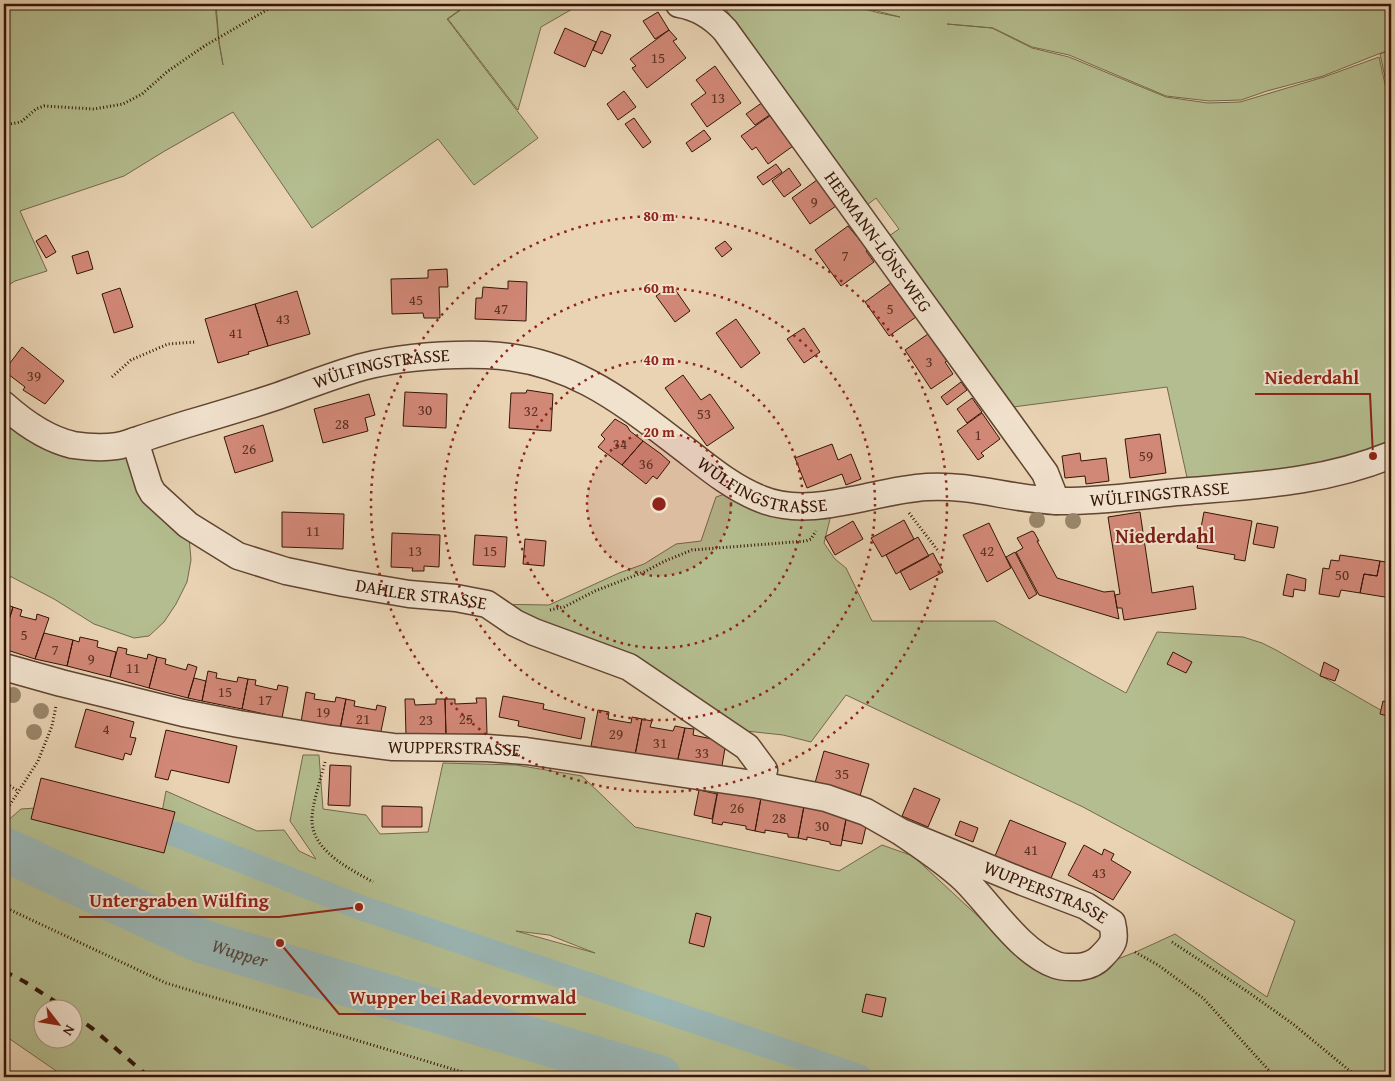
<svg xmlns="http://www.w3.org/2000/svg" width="1395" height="1081" viewBox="0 0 1395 1081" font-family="'Gentium Book Plus',serif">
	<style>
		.green { fill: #b4bd8f; stroke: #74684a; fill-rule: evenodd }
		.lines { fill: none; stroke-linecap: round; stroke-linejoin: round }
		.canal { stroke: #9ab6b5; stroke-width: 25 }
		.river { stroke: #9ab6b5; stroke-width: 44 }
		.building { fill: #d28877; stroke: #341406 }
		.street-casing { stroke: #614431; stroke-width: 29 }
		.path { stroke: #341406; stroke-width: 3; stroke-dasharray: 1 2.5; stroke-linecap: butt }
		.street { stroke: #f1e2ce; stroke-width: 26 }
		.rail { stroke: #341406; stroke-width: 4; stroke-dasharray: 9 9; stroke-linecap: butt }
		.tree { fill: #9a866a }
		.ring { fill: none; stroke: #8f2418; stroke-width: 2.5; stroke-dasharray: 2.5 5 }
		.labels { text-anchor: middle; stroke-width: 4; stroke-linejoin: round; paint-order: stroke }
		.number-label { font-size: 15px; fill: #5c3122 }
		.street-label { font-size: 18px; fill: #341406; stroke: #f1e2ce }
		.water-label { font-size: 19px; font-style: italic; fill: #53453b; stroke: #f1e2ce }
		.quarter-label { font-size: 20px; font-weight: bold; fill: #7a1f14; stroke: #f1e2ce }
		.centre { fill: #8f2418; stroke: #f1e2ce; stroke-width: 2.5 }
		.ring-label { font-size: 15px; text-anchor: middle; font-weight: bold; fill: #8f2418; stroke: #f1e2ce; stroke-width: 4; stroke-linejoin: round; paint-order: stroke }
		.leader { fill: none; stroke: #8f2418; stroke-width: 2 }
		.callout-dot { fill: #8f2418; stroke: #f1e2ce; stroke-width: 2 }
		.callout-label { font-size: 19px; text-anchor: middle; font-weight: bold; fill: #8f2418; stroke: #f1e2ce; stroke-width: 4; stroke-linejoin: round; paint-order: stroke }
	</style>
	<rect width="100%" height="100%" fill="#e9d3b3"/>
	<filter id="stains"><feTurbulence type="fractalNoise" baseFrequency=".004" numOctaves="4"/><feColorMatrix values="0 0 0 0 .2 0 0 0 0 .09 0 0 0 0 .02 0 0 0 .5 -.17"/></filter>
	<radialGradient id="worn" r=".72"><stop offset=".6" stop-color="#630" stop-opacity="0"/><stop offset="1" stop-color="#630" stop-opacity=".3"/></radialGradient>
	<!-- green -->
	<path class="green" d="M4,4h211l4,39 4,22 -4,-23 -3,-38h252l-21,15 91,119 -64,47 -36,-46 -126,89 -79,-116 -70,40 -39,24 -104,35 27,60 -32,10 -11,7z
		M469,4h112l-40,23 -23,83 -70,-91z
		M722,4h125l32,9 21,4 -50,-13h541v45l-68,27 -56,15 -26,9 -32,1 -43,-5 -97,-41 -37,-8 -39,-19 -46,-4 45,4 40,20 37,9 97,40 42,6 32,-1 84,-25 55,-20 12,54v337l-31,11 -172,23 -21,-95 -154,20 -124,-171 10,-7 -23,-31 -9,7z
		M1391,50v55l-11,-51z
		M4,405l10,9 104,32 70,79 3,35 -4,22 -11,22 -12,18 -15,14 -15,2 -40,-14 -40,-25 -50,-26z
		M740,489l94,14 -10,40 11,16 11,9 26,53h123l131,72 31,-61 86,5 19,6 14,7 115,66v361h-1326l-61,-42v-210l1,-2 16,-14 15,-1 122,25 8,-42 91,40 27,-1 15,21 17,8 -26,-38 13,-66h16l4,54 43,6 14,19 48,-2 15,-69 73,2 66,11 53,51 204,44 43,-26 31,11 96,89 101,17 28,-11 37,-17 92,63 28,-76 -212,-114 -237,-112 -35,47 -28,-7 -65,-7 -231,-124 62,1 70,-32 25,-9 32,-20 25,-3 15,-44zM516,931l33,4 46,18zM42,1008h30v30h-30z"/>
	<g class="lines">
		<!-- canal -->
		<path class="canal" d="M175,834l184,73 501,170"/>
		<!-- river -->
		<path class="river" id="s1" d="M4,849l197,92 458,136"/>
	</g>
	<!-- building -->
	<path class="building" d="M658,12l11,18 -14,9 -12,-18z
		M565,28l31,14 -11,25 -31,-14z
		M669,30l8,9 -4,2 13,17 -39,30 -15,-20 4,-2 -6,-7z
		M601,31l10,4 -9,19 -9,-4z
		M715,66l26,37 -34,24 -16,-23 15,-11 -10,-13z
		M624,91l12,16 -18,13 -11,-16z
		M763,102l8,12 -16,11 -9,-11z
		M771,115l22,31 -25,18 -12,-17 -4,3 -11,-14z
		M634,118l17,24 -8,6 -18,-24z
		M704,130l7,9 -19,13 -6,-9z
		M776,164l6,8 -19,13 -6,-8z
		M789,168l12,17 -17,12 -12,-16z
		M817,180l19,26 -26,18 -18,-26z
		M848,226l20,24 -2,1 8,11 -33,24 -26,-36z
		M46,235l10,17 -10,6 -10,-17z
		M725,241l7,8 -10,8 -7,-9z
		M88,251l5,18 -16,5 -5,-18z
		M447,269l1,18h-9l1,31h-16l-1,-5 -31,1 -1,-35 37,-1v-8z
		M508,281l19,1 -1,39 -51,-2 1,-21h6l1,-11 25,2z
		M891,283l25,34 -27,19 -24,-34z
		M672,285l18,26 -15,11 -19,-26z
		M120,288l13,39 -19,6 -12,-39z
		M297,291l13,43 -42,12 -13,-42z
		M255,304l13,42 -20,6 1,2 -31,9 -13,-44z
		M736,319l24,34 -19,15 -25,-35z
		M804,328l16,24 -16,11 -17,-24z
		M928,334l19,27 -2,1 8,12 -22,15 -26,-39z
		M22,347l42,34 -19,23 -22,-14 2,-3 -21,-16z
		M683,375l18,25 9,-6 24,34 -27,18 -42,-58z
		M961,382l6,8 -20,15 -6,-8z
		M527,390l26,4 -2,37 -42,-3 2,-35h15z
		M405,392l42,2 -1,34 -43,-2z
		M369,394l6,21 -10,3 3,13 -45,12 -9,-34z
		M972,398l10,14 -15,11 -10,-14z
		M982,413l18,26 -19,14 3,3 -6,4 -21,-29z
		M615,419l12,7 3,5 13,10 -21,24 -24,-18 7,-8 -4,-4z
		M263,425l10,36 -38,12 -11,-36z
		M1160,434l6,39 -36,5 -5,-39z
		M643,441l18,13 9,8 -13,17 -4,-3 -7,8 -24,-19z
		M832,444l6,16 13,-6 10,25 -15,6 -4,-11 -35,14 -12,-30z
		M1080,453l1,8 25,-3 3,23 -23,3 -1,-8 -20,2 -3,-22z
		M282,512l62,2 -1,35 -61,-2z
		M1140,512l12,81 41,-7 3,23 -72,11 -2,-12h-5l-2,-13 5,-1 -12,-77z
		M1204,512l48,9 -7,40 -11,-2 1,-4 -38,-7z
		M904,520l10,19 -32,18 -11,-19z
		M853,521l10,18 -28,16 -10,-18z
		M989,523l22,45 -24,14 -24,-47z
		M1257,523l21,4 -4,21 -21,-4z
		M1032,531l2,1 5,9h-2l20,37 47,14 10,-1 5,28 -80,-24 -23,-43 7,-4 -6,-10z
		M392,533l48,2 -1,32 -15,-1v5h-12l1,-3 -22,-1z
		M475,535l32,2 -2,30 -32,-2z
		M918,537l11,19 -33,18 -10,-19z
		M525,539l21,2 -2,25 -21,-2z
		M1015,552l22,42 -8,5 -23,-42z
		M933,553l10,19 -33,18 -10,-19z
		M1340,555l40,6 -3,15 -13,-2 -4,19 -19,-3 -2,7 -20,-3 4,-26 6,1 2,-9 8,1z
		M1380,561l11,2v35l-31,-5 4,-19 13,2z
		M1287,574l19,5 -1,12 -11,-2 -1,8 -10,-2z
		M4,575l6,2 -6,17z
		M4,604l9,3 -9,29z
		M13,607l9,3 -2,6 16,4 1,-6 12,4 -14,41 -31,-10v-13z
		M44,633l29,7 -6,26 -32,-7z
		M80,637l18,4 -1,6 19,5 -6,25 -43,-11 6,-26 6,2z
		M118,647l9,2 -1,5 21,5 1,-5 9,3 -8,31 -39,-11z
		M1173,652l19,10 -6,11 -19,-9z
		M157,657l9,2 -1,5 21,6 2,-6 9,3 -9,31 -39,-10z
		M1324,662l15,8 -4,11 -15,-5z
		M208,671l9,2 -1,5 21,4 1,-5 10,2 -6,30 -40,-8z
		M194,678l12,3 -4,20 -14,-3z
		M248,679l8,1 -1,5 22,5 1,-5 10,2 -6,31 -40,-9z
		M306,692l9,2 -1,5 21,3 1,-5 10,2 -6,30 -39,-7z
		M503,696l41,8 -1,5 42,9 -4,21 -63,-13 1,-5 -20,-4z
		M476,698h10l1,36 -41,1 -1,-36h10v5l22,-1z
		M346,699l9,2 -1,5 22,4 1,-5 9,2 -6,29 -40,-7z
		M405,699h9l1,6 21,-1v-5h9l1,36h-40z
		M1383,701l8,2v14l-11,-3z
		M86,709l48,13 -4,15 6,1 -5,17 -6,-2 -2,7 -48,-13z
		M598,710l11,2 -1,7 23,4 1,-6 10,2 -7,36 -44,-9z
		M642,719l10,2 -2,6 23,4 2,-5 10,2 -8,35 -42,-8z
		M685,728l9,1 -1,6 33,7 -5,30 -44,-9z
		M166,730l71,16 -8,37 -58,-13 -3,10 -13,-3z
		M824,751l45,13 -9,32 -45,-13z
		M330,765l21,1 -1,40 -22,-1z
		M41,778l134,34 -11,41 -133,-34z
		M914,788l26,11 -12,28 -26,-11z
		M699,790l18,4 -5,25 -18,-4z
		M718,790l43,8 -6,33 -9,-2v-3l-23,-4 -1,3 -10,-2z
		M761,798l43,8 -6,32 -10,-1v-3l-23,-4v3l-10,-2z
		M382,806l40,1v20h-40z
		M804,806l43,8 -6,32 -11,-2v-2l-23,-5v3l-9,-2z
		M847,814l21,4 -6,26 -20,-4z
		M1010,820l56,23 -15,35 -56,-22z
		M960,821l18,7 -5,14 -18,-7z
		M1084,845l18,10 2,-6 10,5 -3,6 20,12 -18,28 -45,-25z
		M696,913l15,4 -7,30 -15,-4z
		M866,994l20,4 -4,19 -20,-5z"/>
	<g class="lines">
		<!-- street casing -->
		<g class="street-casing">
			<g id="street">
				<path id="s2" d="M679,4c18,3 34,13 46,26l320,443 11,28"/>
				<path id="s3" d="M4,405c19,17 43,34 69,40 13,2 31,3 44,1 7,-1 14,-4 21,-6 17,-6 33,-11 49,-16 31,-9 61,-18 91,-28 28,-10 56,-21 84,-29 39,-10 83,-13 124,-12 85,3 137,47 201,96 23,18 46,37 74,48 51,21 112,-9 166,-12 44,-3 87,13 131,14 44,1 88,-7 132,-10 70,-6 134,-9 201,-36"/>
				<path id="s4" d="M135,441l14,45 4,7 35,32 50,31 48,15 58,12 65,11 47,4 31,6 28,19 19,9 95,35 118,80 17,23 -4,15"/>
				<path id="s5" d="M4,667l57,16 122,30 56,11 92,15 62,8 94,1 39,3 234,34 66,13 40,14 35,20 122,50 63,24 26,17c4,17 2,21 -10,33 -6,7 -14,10 -23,11 -8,0 -15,1 -23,-2 -36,-13 -64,-58 -91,-85 -19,-18 -42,-33 -64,-48"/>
			</g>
		</g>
		<!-- path -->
		<path class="path" d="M4,125l17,-3 15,-13 8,-3 50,3 29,-5 19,-10 26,-23 38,-26 71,-41
			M112,377l19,-17 37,-16 27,-2
			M909,513l30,39
			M550,610l14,-3 31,-16 49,-19 21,-11 27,-11 114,-9 5,-2 5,-8
			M325,762c-4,16 -14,45 -13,60 2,30 38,47 61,60
			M4,782l14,9
			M4,814l34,-53 14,-35 4,-20
			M4,907l162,76 313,94
			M1172,942l76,50 45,32 57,47 10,6
			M1135,952l23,13 45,33 72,79"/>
		<!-- street -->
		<use href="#street" class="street"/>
		<!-- rail -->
		<path class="rail" d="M4,971l21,11 40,26
			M72,1014l21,15 56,48"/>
	</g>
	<!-- trees -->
	<g class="tree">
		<circle cx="1037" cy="520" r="8"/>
		<circle cx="1073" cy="521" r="8"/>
		<circle cx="13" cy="695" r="8"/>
		<circle cx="41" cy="711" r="8"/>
		<circle cx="34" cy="732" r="8"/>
	</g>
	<!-- distance rings -->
	<circle cx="659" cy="504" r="72" fill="#8f2418" fill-opacity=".12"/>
	<g class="ring">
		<circle cx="659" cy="504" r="72"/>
		<circle cx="659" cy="504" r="144"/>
		<circle cx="659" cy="504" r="216"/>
		<circle cx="659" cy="504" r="288"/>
	</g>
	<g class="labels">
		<!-- number labels -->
		<g class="number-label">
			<text x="658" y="63">15</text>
			<text x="718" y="103">13</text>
			<text x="814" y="207">9</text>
			<text x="845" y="261">7</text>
			<text x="416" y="305">45</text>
			<text x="501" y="314">47</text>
			<text x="890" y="314">5</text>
			<text x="283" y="324">43</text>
			<text x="236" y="338">41</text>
			<text x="929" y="367">3</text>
			<text x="34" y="381">39</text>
			<text x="425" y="415">30</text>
			<text x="531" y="416">32</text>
			<text x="704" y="419">53</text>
			<text x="342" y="429">28</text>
			<text x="978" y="440">1</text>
			<text x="620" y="449">34</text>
			<text x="249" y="454">26</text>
			<text x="1146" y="461">59</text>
			<text x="646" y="469">36</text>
			<text x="313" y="536">11</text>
			<text x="415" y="556">13</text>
			<text x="490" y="556">15</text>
			<text x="987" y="556">42</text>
			<text x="1342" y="580">50</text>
			<text x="24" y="640">5</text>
			<text x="55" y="655">7</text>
			<text x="91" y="664">9</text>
			<text x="133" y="673">11</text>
			<text x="225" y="697">15</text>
			<text x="265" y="705">17</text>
			<text x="323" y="717">19</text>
			<text x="363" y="724">21</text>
			<text x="466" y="724">25</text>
			<text x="426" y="725">23</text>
			<text x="106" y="734">4</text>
			<text x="616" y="739">29</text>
			<text x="660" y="748">31</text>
			<text x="702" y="758">33</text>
			<text x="842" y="779">35</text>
			<text x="737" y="813">26</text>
			<text x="779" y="823">28</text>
			<text x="822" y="831">30</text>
			<text x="1031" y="855">41</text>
			<text x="1099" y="878">43</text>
		</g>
		<!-- street labels -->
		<g class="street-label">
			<text dy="6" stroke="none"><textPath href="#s2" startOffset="315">HERMANN-LÖNS-WEG</textPath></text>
			<text dy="6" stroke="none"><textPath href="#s3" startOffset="401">WÜLFINGSTRASSE</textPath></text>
			<text dy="6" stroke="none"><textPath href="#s3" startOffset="820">WÜLFINGSTRASSE</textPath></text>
			<text dy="6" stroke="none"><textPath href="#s3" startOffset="1225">WÜLFINGSTRASSE</textPath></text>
			<text dy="6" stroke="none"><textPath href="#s4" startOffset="349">DAHLER STRASSE</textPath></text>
			<text dy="6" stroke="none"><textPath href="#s5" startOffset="459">WUPPERSTRASSE</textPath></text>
			<text dy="6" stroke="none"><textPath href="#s5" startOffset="1074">WUPPERSTRASSE</textPath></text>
		</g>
		<!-- water labels -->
		<g class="water-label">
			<text dy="7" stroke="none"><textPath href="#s1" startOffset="258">Wupper</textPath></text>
		</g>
		<!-- quarter labels -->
		<g class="quarter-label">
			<text x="1165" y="543">Niederdahl</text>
		</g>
	</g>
	<circle cx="659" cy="504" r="8" class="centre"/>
	<g class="ring-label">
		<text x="659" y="221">80 m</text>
		<text x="659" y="293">60 m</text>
		<text x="659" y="365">40 m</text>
		<text x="659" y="437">20 m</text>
	</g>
	<!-- callouts -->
	<path class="leader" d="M1373 456L1370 394H1255M359 907L279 917H79M280 943L339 1014H586"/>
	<g class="callout-dot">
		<circle cx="1373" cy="456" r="5"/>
		<circle cx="359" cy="907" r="5"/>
		<circle cx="280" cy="943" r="5"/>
	</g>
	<g class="callout-label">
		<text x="1312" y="384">Niederdahl</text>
		<text x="179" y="907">Untergraben Wülfing</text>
		<text x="463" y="1004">Wupper bei Radevormwald</text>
	</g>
	<!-- margin -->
	<rect width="1395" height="1081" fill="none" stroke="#e9d3b3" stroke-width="20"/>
	<rect x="5" y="5" width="1385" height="1071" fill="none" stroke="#341406" stroke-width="2.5"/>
	<rect x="10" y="10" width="1375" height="1061" fill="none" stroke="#341406"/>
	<!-- north arrow -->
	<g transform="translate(58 1024) rotate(121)"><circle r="24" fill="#f1e2ce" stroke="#a5907e"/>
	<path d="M0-4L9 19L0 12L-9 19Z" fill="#8f2418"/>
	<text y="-8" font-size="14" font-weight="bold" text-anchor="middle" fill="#341406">N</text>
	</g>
	<rect width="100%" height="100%" filter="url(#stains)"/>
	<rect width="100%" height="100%" fill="url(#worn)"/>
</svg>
